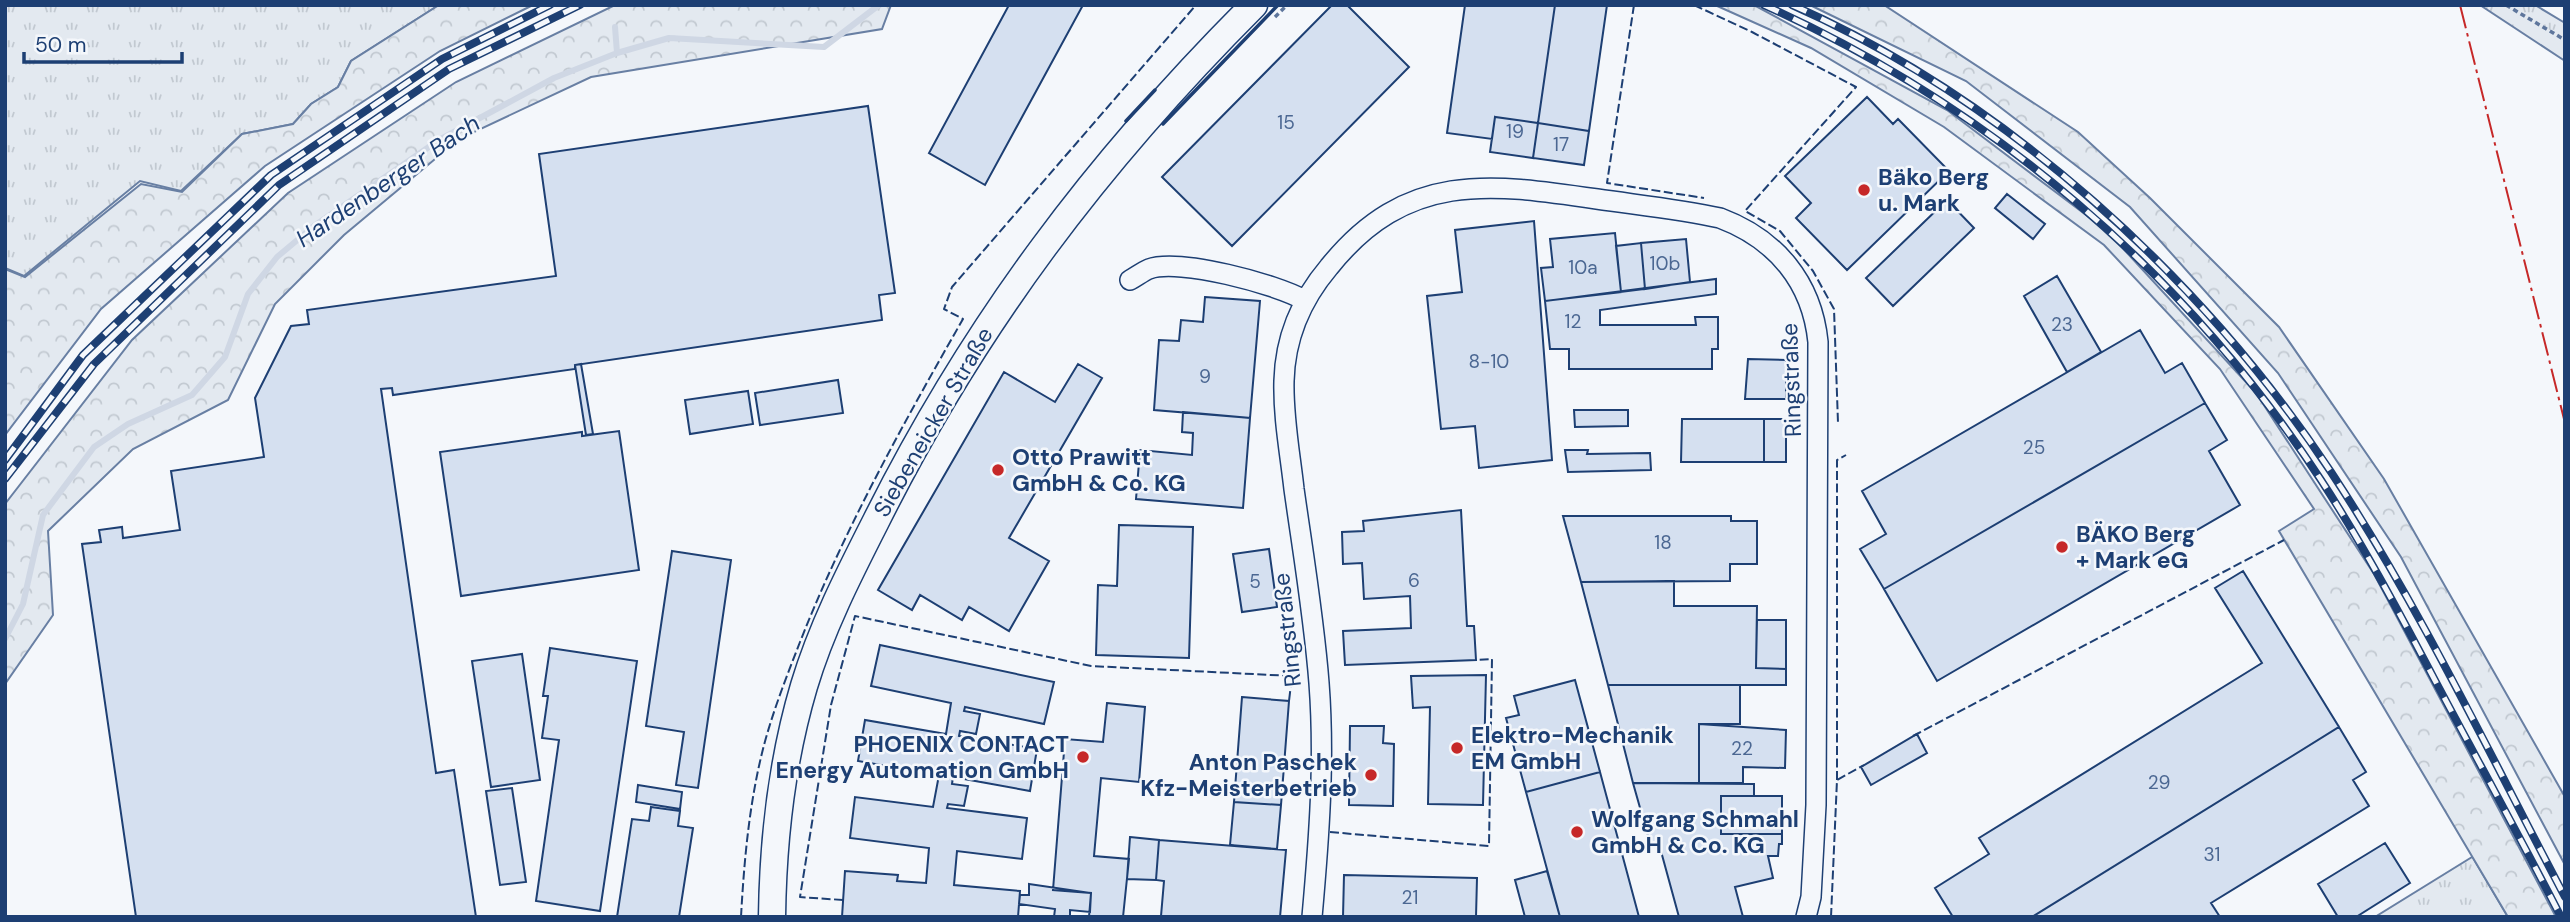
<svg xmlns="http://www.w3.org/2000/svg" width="2570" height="922" viewBox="0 0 2570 922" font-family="'DM Sans',sans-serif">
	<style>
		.grass { fill: url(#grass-tufts); stroke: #687fa3; stroke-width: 2 }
		.forest { fill: url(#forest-crowns); stroke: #687fa3; stroke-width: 2 }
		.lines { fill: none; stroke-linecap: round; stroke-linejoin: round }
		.stream { stroke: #cfd7e4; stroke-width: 6 }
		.building { fill: #d5e0f0; stroke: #1d3f73; stroke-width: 2 }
		.street-casing { stroke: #1d3f73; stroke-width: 22 }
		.secondary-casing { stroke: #1d3f73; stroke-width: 29 }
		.path { stroke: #5e769c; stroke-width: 3.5; stroke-dasharray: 5 3.5; stroke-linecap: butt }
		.street { stroke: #f4f7fb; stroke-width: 19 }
		.secondary { stroke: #f4f7fb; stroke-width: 26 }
		.rail-casing { stroke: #1d3f73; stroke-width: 8 }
		.rail { stroke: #f4f7fb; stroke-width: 5; stroke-dasharray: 16; stroke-linecap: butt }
		.fence { stroke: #1d3f73; stroke-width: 2; stroke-dasharray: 9 3.5; stroke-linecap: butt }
		.wall { stroke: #1d3f73; stroke-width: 3.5 }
		.power { stroke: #c62828; stroke-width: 2; stroke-dasharray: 24 5 3.5 5; stroke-linecap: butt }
		.poi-dot { fill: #c62828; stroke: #f4f7fb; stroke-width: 2.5 }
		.labels { text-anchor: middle; stroke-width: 5; stroke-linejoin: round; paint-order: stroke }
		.number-label { font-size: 19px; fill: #4b6792 }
		.poi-label { font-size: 23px; font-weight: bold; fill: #1d3f73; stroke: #f4f7fb; text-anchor: start }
		.street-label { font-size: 23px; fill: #1d3f73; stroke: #f4f7fb }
		.water-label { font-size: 24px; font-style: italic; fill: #1d3f73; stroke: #f4f7fb }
	</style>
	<defs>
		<pattern id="grass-tufts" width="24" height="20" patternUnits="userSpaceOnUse" patternTransform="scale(1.75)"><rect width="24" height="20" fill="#e3e9f0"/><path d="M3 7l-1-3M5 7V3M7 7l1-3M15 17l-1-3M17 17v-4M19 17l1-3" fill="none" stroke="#c2c9d1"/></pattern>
		<pattern id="forest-crowns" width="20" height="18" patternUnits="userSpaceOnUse" patternTransform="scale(1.75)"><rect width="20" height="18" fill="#e3e9f0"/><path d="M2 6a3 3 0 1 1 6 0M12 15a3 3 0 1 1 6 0" fill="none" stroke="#c2c9d1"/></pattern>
	</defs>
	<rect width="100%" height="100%" fill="#f4f7fb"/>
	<!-- grass -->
	<path class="grass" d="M5,5h434l-88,56 -13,26 -27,17 -18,20 -51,10 -61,57 -41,-10 -116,95 -19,-8z
		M2480,5h55l30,18v38z
		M2472,856l36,61h-133l97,-60z"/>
	<!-- forest -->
	<path class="forest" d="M439,5h94l-93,46 -175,115 -164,143 -96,126v-166l20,8 116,-93 41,8 60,-58 51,-10 18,-20 27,-17 13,-26z
		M615,5h276l-9,24 -291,48 -132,62 -115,96 -69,69 -47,96 -95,49 -85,82 5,84 -48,69v-180l127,-164 156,-147 168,-111z
		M1715,5h39l193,105 159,120 150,163 118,181 182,343h-48l-229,-386 35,-22 -94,-140 -116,-124 -160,-118 -133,-79z
		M1810,5h74l194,127 72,66 129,129 105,152 181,318v68l-164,-308 -123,-184 -148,-166 -164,-126z"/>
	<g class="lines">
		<!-- stream -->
		<path class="stream" d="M615,27l2,26
			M5,639l18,-35 20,-89 51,-68 34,-23 64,-29 33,-38 23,-63 29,-37 37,-31 125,-86 115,-62 63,-25 52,-15 155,9 55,-42"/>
	</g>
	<!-- building -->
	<path class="building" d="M1009,5h74l-98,180 -56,-32z
		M1332,5h15l62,62 -177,179 -70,-69z
		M1465,5h90l-17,118 -43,-6 -3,22 -45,-6z
		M1555,5h52l-18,126 -51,-8z
		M1867,97l26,27 5,-5 51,52 -102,99 -51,-52 15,-15 -26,-27z
		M868,106l27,187 -16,2 3,25 -307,45v4l-182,26 -1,-7 -11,1 55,384 18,-3 22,147h-340l-54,-373 19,-2 -2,-12 23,-3 1,11 57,-8 -9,-59 93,-14 -9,-59 36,-72 18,-2 -2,-14 249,-34 -17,-122z
		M1495,117l43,6 -5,35 -43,-6z
		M1538,123l51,8 -5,34 -51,-7z
		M2007,194l38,30 -12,15 -38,-31z
		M1947,200l27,28 -81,78 -27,-28z
		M1534,221l18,239 -73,8 -4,-42 -34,3 -14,-133 35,-4 -7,-62z
		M1615,233l6,59 -76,9 -4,-33 12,-1 -3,-28z
		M1686,239l4,43 -45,7 -4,-46z
		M1641,243l4,46 -24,3 -5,-46z
		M2057,276l44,76 -34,20 -43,-76z
		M1716,279v15l-116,16v15h96l-1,-8h23v32h-6v20h-143v-20h-19l-5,-48z
		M1205,297l55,4 -10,117 -96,-8 5,-70 20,1 2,-21 22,2z
		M2140,330l25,43 17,-10 23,40 -321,186 -24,-40 26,-15 -24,-43z
		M1748,359l38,1v39h-41z
		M581,364l12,70 -7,1 -11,-70z
		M1078,364l24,14 -93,160 40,23 -40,70 -40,-24 -7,13 -42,-25 -8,15 -34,-20 126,-218 51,30z
		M838,380l5,33 -83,12 -5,-32z
		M748,391l5,33 -63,10 -5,-34z
		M2205,403l22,37 -18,11 31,54 -303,176 -53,-92z
		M1574,410h54v16l-53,1z
		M1183,412l67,6 -7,90 -107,-9 4,-49 52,5 1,-22 -11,-1z
		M1682,419h82v43h-83z
		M1764,419h22v43h-22z
		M619,431l20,139 -178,26 -21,-144 142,-20v4z
		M1565,450h23l-1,4 63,-1 1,17 -83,2z
		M1461,510l6,116h7l2,34 -131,5 -2,-34 68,-3 -1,-32 -46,3 -2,-36 -19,1 -1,-32 22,-1 -1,-10z
		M1563,516h168v5h26v43h-27v17l-149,1z
		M1119,525l74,2 -4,131 -93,-3 2,-70 19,1z
		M1269,549l8,58 -35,5 -9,-58z
		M672,551l59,9 -33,228 -22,-3 8,-53 -38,-6z
		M2243,571l96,156 -307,190h-79l-18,-29 54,-34 -10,-16 283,-175 -47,-75z
		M1674,581v25h83l-1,62 30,1v16h-178l-27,-103z
		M1757,620h29v49l-30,-1z
		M880,645l174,37 -10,42 -79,-17 -1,4 16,3 -4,20 -16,-3 -1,5 78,13 -7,42 -77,-14 -1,7 16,2 -4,20 -16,-2 -1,4 80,10 -5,41 -65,-8 -3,34 66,6 -2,26h-176l3,-46 53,4 -1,6 29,2 3,-35 -79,-10 5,-41 78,10 6,-32 -81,-14 7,-41 81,14 5,-31 -80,-17z
		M550,648l87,13 -37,250 -64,-10 23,-161 -17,-2 6,-42h-5z
		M522,654l18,126 -49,7 -19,-126z
		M1486,675l-3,130 -55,-1 2,-97 -17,1 -2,-32z
		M1575,680l25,92 -74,20 -20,-74 13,-3 -5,-19z
		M1608,685h132v39h-41v59h-66z
		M1242,697l47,4 -8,104 -47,-3z
		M1107,703l38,4 -6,75 -38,-4 -7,78 35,3 -6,58h-34l2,-24 -38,-3 12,-151 38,3z
		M1699,724l87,6 -1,38 -42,-1v16h-44z
		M1350,726h34l-1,17 11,1 -1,62 -44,-1z
		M2339,727l27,45 -13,8 16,26 -158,97 9,14h-188z
		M1917,734l10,19 -56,32 -10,-18z
		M1600,772l39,145h-79l-34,-125z
		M1633,783l121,1v12h-33v38h61v10h-3l-1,12h-10l5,22 -38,9 8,30h-64l-20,-73 -9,-1z
		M638,785l44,7 -2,17 -44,-7z
		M512,788l14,94 -26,3 -14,-94z
		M1721,796h61v38h-61z
		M1234,802l47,3 -4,44 -47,-4z
		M651,807l29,4 -2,15 15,2 -14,89h-62l15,-98 17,2z
		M1130,837l29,3 -3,40 -29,-1z
		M1159,840l127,10 -6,67h-127l8,-1 3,-35 -8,-1z
		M2385,843l25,40 -54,34h-18l-20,-33z
		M1547,871l13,46h-35l-10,-37z
		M1344,875l133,3 -1,39h-133z
		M1029,884l62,9 -1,19 -20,-2v7h-16l1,-8 -36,-5 1,-9h9z"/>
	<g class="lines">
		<!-- street casing -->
		<g class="street-casing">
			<path id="street" d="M1130,280c6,-3 12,-8 19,-11 30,-11 127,15 155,31
				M1312,917c7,-78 13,-156 7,-234 -5,-65 -16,-130 -25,-194 -4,-36 -11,-72 -10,-108 1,-43 18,-82 45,-114 77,-96 160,-84 268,-68 41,6 82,10 123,19 56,21 92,64 98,124l-2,463 -5,92 -5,20"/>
		</g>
		<!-- secondary casing -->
		<g class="secondary-casing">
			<path id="secondary" d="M772,917c1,-77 10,-157 32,-231 17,-57 45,-112 72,-165 99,-198 222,-360 378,-516"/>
		</g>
		<!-- path -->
		<path class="path" d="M2506,5l59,35
			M1275,17l12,-12"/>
		<!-- street -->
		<use href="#street" class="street"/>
		<!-- secondary -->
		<use href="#secondary" class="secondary"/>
		<!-- rail casing -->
		<g class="rail-casing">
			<path id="rail" d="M1764,5c226,101 422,268 557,475 43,66 80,136 117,206 41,77 83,153 123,231
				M1792,5c215,95 410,273 539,467 89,135 159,283 234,425
				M5,460l78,-105 188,-180 171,-116 108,-54
				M5,479l89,-115 185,-179 170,-116 131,-64"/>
		</g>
		<!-- rail -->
		<use href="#rail" class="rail"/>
		<!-- fence -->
		<path class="fence" d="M1634,5l-27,178 97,15
			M1694,5l58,27 104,55 -111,124 35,20 33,40 21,38 4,114
			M1913,736l371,-196
			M1837,780v-320l9,-5
			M1330,832l159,14 3,-187 -16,1
			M843,900l-43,-3 31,-192 24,-89 236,50 201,10 -3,25
			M741,917c3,-55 8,-111 21,-164 9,-37 24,-75 38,-111 44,-112 103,-218 163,-323l-19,-10 8,-22 244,-282
			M1831,917l6,-137 27,-15"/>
		<!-- wall -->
		<path class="wall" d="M1126,121l29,-31
			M1163,124l115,-119"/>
		<!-- power -->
		<path class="power" d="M2460,5l105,418"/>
	</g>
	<!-- markers -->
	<g class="poi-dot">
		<circle cx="1864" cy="190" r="7"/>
		<circle cx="998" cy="470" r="7"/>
		<circle cx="2062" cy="547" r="7"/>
		<circle cx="1457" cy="748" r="7"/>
		<circle cx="1083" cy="757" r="7"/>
		<circle cx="1371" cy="775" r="7"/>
		<circle cx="1577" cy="832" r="7"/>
	</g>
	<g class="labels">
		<!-- number labels -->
		<g class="number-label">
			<text x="1286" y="129">15</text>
			<text x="1515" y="138">19</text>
			<text x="1561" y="151">17</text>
			<text x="1665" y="270">10b</text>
			<text x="1583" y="274">10a</text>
			<text x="1573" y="328">12</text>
			<text x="2062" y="331">23</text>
			<text x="1489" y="368">8-10</text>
			<text x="1205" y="383">9</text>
			<text x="2034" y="454">25</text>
			<text x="1663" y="549">18</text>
			<text x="1414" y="587">6</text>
			<text x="1255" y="588">5</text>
			<text x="1742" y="755">22</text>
			<text x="2159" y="789">29</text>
			<text x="2212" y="861">31</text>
			<text x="1410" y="904">21</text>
		</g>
		<!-- poi labels -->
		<g class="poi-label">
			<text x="1878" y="185">Bäko Berg<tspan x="1878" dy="26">u. Mark</tspan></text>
			<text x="1012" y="465">Otto Prawitt<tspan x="1012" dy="26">GmbH &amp; Co. KG</tspan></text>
			<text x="2076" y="542">BÄKO Berg<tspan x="2076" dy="26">+ Mark eG</tspan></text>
			<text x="1471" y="743">Elektro-Mechanik<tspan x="1471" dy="26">EM GmbH</tspan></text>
			<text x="1069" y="752" text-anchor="end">PHOENIX CONTACT<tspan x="1069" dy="26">Energy Automation GmbH</tspan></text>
			<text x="1357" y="770" text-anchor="end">Anton Paschek<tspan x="1357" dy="26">Kfz-Meisterbetrieb</tspan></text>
			<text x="1591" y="827">Wolfgang Schmahl<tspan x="1591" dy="26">GmbH &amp; Co. KG</tspan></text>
		</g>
		<!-- street labels -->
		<g class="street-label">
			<text transform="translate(1791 380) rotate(-92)" y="8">Ringstraße</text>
			<text transform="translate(933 422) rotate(-60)" y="8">Siebeneicker Straße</text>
			<text transform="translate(1287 630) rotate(-96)" y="8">Ringstraße</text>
		</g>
		<!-- water labels -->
		<g class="water-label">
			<text transform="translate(388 181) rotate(-34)" y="8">Hardenberger Bach</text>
		</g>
	</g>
	<!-- border -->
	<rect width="2570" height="922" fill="none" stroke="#1d3f73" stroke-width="14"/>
	<!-- scale -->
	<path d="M24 52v10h158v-10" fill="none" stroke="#1d3f73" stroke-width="3.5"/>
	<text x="35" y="52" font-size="21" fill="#1d3f73" stroke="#f4f7fb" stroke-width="5" paint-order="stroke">50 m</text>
</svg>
